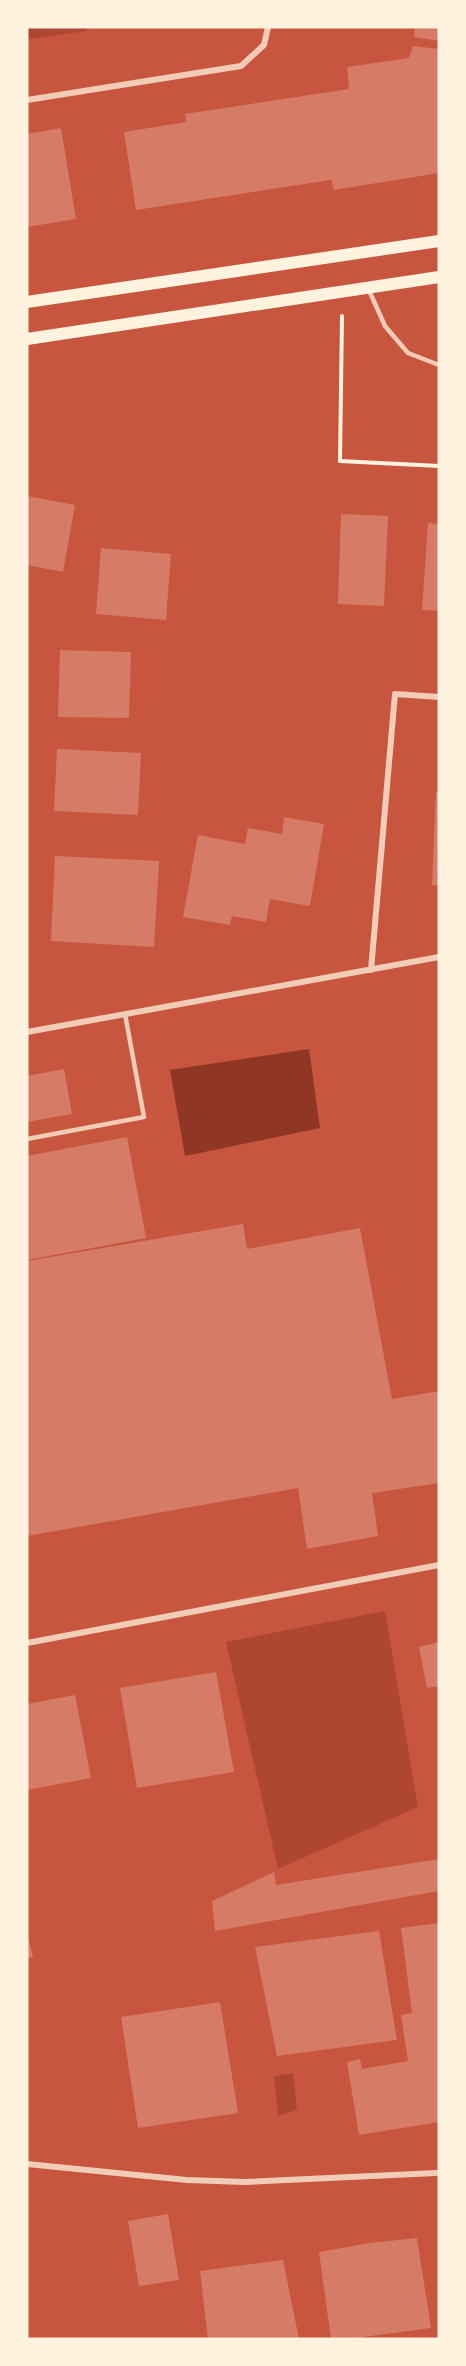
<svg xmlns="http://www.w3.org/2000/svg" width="466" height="2366" viewBox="0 0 466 2366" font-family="'PT Sans',sans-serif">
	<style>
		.green { fill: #ae4732 }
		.water { fill: #8f3625 }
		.building { fill: #d67c66 }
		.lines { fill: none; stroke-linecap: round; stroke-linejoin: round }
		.path { stroke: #fff3e0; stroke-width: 4 }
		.service { stroke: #f1ccb7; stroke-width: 4.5 }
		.minor { stroke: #f1ccb7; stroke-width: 6 }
		.secondary { stroke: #fff3e0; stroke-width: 12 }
	</style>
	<rect width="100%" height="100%" fill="#c8553d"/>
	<!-- green -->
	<path class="green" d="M28,27h58v4l-57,8z
		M385,1611l33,196 -140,62 -52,-227z
		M293,2073l4,37 -19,6 -4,-40z"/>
	<!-- water -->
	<path class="water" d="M309,1049l11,79 -135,28 -15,-86z"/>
	<!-- building -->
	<path class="building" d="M415,27h24v14l-25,-4z
		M413,46l26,3v124l-105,17 -3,-10 -195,30 -12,-78 62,-10 -1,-8 164,-25 -2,-22 62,-9z
		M61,128l15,91 -49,8v-93z
		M27,496l48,9 -12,67 -36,-7z
		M341,514l47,2 -4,90 -46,-2z
		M428,523l11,1v87l-17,-1z
		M101,548l70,6 -5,66 -70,-6z
		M60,650l71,2 -2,66 -71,-1z
		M57,749l84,4 -3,62 -84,-4z
		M436,791l3,1v93h-7z
		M284,817l40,7 -14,82 -40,-7 -4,23 -34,-6 -2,9 -47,-8 15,-82 47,9 3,-16 34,6z
		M55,856l104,5 -5,86 -103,-6z
		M64,1069l8,45 -45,8v-46z
		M127,1137l19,101 -119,22v-104z
		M243,1224l4,25 113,-21 32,171 47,-8v92l-67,10 6,43 -71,13 -9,-61 -271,48v-275z
		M439,1642v44l-12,2 -8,-41z
		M216,1672l18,100 -97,16 -17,-100z
		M75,1695l16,83 -64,12v-86z
		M439,1859v32l-224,40 -3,-30 62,-29 2,13z
		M439,1923v199l-80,13 -12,-73 13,-3 2,10 46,-8 -7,-46 11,-2 -11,-85z
		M379,1931l18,109 -120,16 -22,-109z
		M27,1933l6,24 -6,1z
		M220,2002l18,111 -100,15 -17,-111z
		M168,2214l11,66 -40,6 -11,-65z
		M417,2238l14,90 -83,11h-17l-12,-87 51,-9z
		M283,2260l16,79h-91l-8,-68z"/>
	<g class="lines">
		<!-- path -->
		<path class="path" d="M342,316l-2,145 99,5"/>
		<!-- service -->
		<path class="service" d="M368,288l17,38 23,27 31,12
			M27,1139l117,-22 -19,-103"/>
		<!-- minor -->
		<path class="minor" d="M27,100l214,-34 23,-21 4,-18
			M371,970l24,-276 44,3
			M27,1032l412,-75
			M27,1643l412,-78
			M27,2164l160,16 58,2 191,-9"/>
		<!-- secondary -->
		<path class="secondary" d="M27,302l412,-61
			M27,339l412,-62"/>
	</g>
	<!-- border -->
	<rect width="466" height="2366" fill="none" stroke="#fff3e0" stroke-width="57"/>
</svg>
